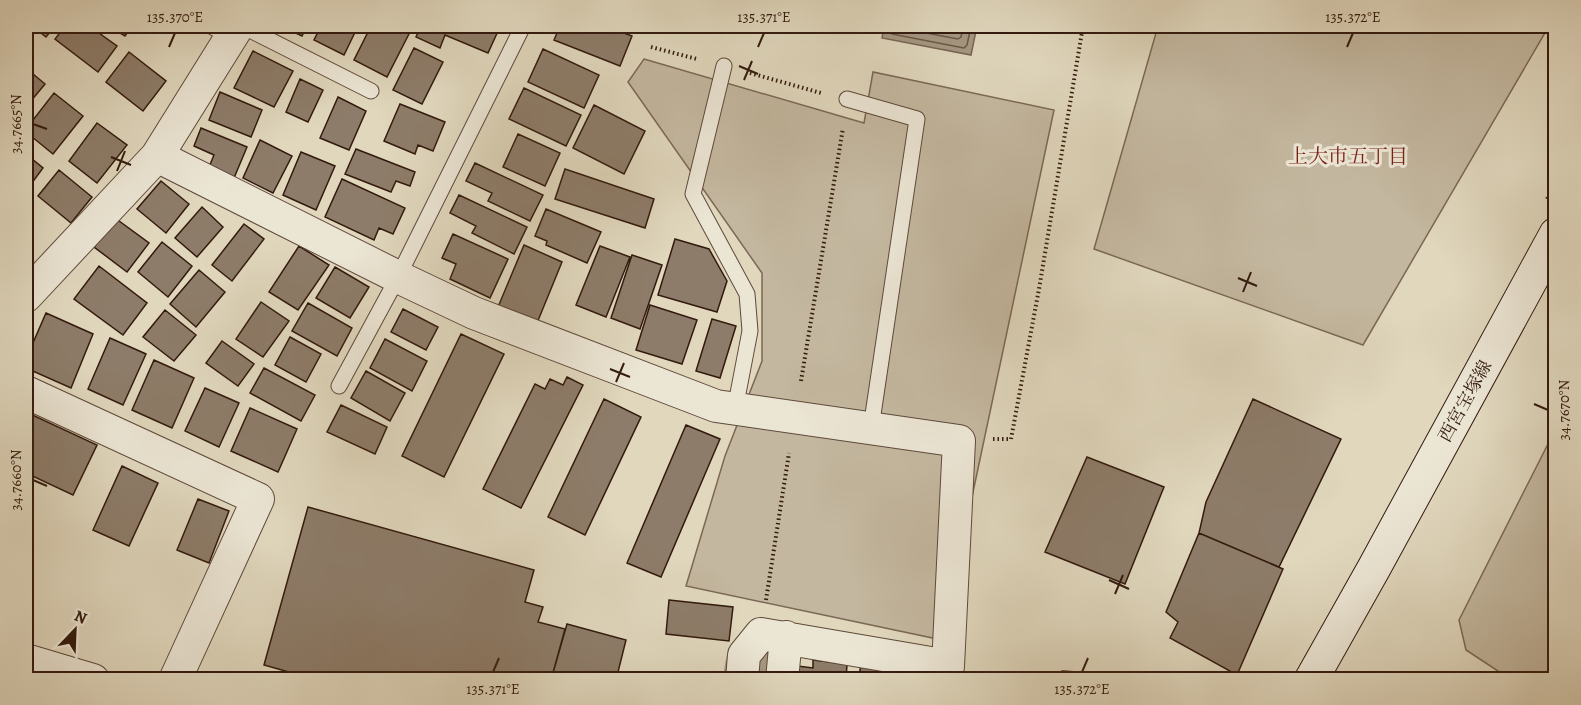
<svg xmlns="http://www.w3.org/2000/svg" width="1581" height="705" viewBox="0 0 1581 705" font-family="Alegreya,'Noto Serif JP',serif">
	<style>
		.green { fill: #c3b79f; stroke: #7b6856; stroke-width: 1.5 }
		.water { fill: #a59782; stroke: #776554; stroke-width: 1.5 }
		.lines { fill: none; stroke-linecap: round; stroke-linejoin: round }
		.shore { stroke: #6c5848; stroke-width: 1.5 }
		.river { stroke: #a59782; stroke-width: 70 }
		.building { fill: #8d7c69; stroke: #331a0e; stroke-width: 1.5 }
		.lane-casing { stroke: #5e493a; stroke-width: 17 }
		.street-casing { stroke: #5e493a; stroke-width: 34 }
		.secondary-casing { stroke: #331a0e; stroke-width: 35 }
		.path { stroke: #331a0e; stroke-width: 4; stroke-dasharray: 1.5 3; stroke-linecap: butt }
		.lane { stroke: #ebe5d4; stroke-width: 15 }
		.street { stroke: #ebe5d4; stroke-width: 32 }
		.secondary { stroke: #ebe5d4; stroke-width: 33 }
		.ticks { fill: none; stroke: #331a0e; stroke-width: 2 }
		.labels { text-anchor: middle; stroke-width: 6; stroke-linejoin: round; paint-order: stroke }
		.street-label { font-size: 18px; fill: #331a0e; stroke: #ebe5d4 }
		.neighbourhood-label { font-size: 20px; fill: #7a1f14; stroke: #ebe5d4 }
		.neatline { fill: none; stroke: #331a0e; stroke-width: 2 }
		.ticks-label { font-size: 15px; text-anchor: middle; fill: #331a0e }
	</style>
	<rect width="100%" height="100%" fill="#e0d7bd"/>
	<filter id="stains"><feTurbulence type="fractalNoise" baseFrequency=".00333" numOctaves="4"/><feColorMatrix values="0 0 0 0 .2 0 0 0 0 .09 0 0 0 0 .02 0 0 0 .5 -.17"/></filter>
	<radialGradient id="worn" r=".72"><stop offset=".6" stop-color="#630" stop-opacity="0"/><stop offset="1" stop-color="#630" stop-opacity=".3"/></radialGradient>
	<!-- green -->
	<path class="green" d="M1158,26h391l-186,319 -269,-96z
		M644,59l220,64 9,-51 181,38 -82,387 -25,144 -261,-55 39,-130 37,-95v-88l-134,-191z
		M1555,430v234l-1,4 -20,11h-24l-44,-29 -7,-30z"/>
	<!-- water -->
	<path class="water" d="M884,26h93l-6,29 -89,-17z"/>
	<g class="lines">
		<!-- shore -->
		<path class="shore" d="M890,26v5l2,3 72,14 3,-3 4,-19
			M898,26l2,2 58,11 3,-2 2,-11"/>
		<!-- river -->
		<path class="river" d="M758,680l2,-13"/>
	</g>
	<!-- building -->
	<path class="building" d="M32,26h23l-9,11z
		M65,26h24l28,20 -19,26 -43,-33z
		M108,26h24l-7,10z
		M281,26h26l-5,10z
		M321,26h37l-14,29 -30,-15z
		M371,26h42l-26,51 -33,-17z
		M421,26h71l7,3 -11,24 -43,-18 -5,13 -24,-11z
		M560,26h45l27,10 -12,30 -66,-26z
		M414,48l29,14 -21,42 -29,-14z
		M543,49l56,26 -15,33 -56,-26z
		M253,51l40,20 -19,36 -40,-19z
		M129,52l37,29 -23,30 -37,-29z
		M26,68l19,16 -19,23z
		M300,79l23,11 -15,32 -22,-10z
		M524,88l57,27 -15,31 -57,-27z
		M220,92l42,18 -11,27 -42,-17z
		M54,93l29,23 -30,38 -27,-22v-3z
		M338,97l28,14 -17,39 -29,-12z
		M400,104l45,18 -12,29 -15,-6 -3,9 -31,-13z
		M594,105l51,26 -21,43 -51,-26z
		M97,123l30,22 -30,38 -28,-22z
		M201,128l46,19 -13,31 -25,-11 5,-12 -20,-9z
		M518,134l42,19 -15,33 -42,-19z
		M260,140l32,16 -19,37 -30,-15z
		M356,149l59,23 -5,14 -14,-5 -5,11 -46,-18z
		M301,152l34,14 -19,44 -33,-15z
		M26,154l17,14 -17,23z
		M475,163l68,32 -13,26 -42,-20 4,-8 -26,-12z
		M565,169l89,30 -9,29 -90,-29z
		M59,170l33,27 -21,26 -33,-27z
		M342,179l63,29 -12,26 -14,-6 -5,12 -49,-23z
		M161,181l28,23 -23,29 -29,-24z
		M459,195l68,32 -13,27 -42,-21 4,-7 -26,-13z
		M202,207l21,20 -26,30 -22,-19z
		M546,209l55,23 -14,31 -41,-18 1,-4 -12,-5z
		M115,218l34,25 -22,29 -33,-25z
		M244,224l20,15 -32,42 -20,-16z
		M453,234l55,25 -18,39 -40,-19 6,-15 -14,-6z
		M675,239l34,10 18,32 -10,31 -59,-17z
		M162,242l30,24 -24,31 -30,-25z
		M524,245l38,17 -25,61 -39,-16z
		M299,246l30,19 -31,45 -29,-18z
		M600,246l30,11 -24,60 -30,-12z
		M632,255l30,10 -22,64 -29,-11z
		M99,266l48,37 -24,32 -49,-36z
		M335,267l34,20 -19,31 -34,-20z
		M199,270l26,22 -29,35 -26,-23z
		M261,302l28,19 -26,36 -27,-18z
		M308,303l44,25 -15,28 -45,-25z
		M650,305l47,15 -15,44 -46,-14z
		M403,309l35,18 -12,23 -35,-18z
		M165,310l31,25 -22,26 -31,-24z
		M46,313l47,21 -22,54 -45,-20v-9z
		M712,319l24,7 -16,52 -24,-7z
		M461,334l43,20 -60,123 -42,-21z
		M290,337l31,17 -15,28 -31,-17z
		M110,338l36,16 -23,51 -35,-16z
		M385,339l42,22 -15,30 -42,-23z
		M222,341l32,23 -16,22 -32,-23z
		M154,360l40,18 -22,50 -40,-18z
		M264,368l51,27 -14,26 -51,-28z
		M366,371l39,22 -15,28 -39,-23z
		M567,377l16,8 -62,123 -38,-19 52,-105 10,5 5,-10 13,6z
		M205,388l34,15 -20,44 -34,-16z
		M604,399l37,18 -56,118 -37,-18z
		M1253,399l88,40 -62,128 -80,-34 7,-31z
		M341,405l46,22 -12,27 -48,-22z
		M250,408l47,21 -19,43 -47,-21z
		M28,413l69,32 -24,50 -47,-22v-55z
		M686,425l34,14 -59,138 -34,-14z
		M1087,457l77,30 -39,97 -80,-32z
		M122,466l36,17 -29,63 -36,-16z
		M198,499l31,12 -20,52 -32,-13z
		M308,507l226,63 -9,32 18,5 -5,15 27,7 -14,51h-234l-53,-15z
		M1199,533l84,36 -46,106 -67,-37 8,-16 -12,-10z
		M669,600l64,7 -4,34 -63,-7z
		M567,624l59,16 -10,40h-65z
		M813,660l34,4 -1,16h-50l2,-14 15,2z
		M861,665l64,8 -1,7h-66z
		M1062,671l15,1 -2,8h-17z"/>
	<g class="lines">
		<!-- lane casing -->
		<g class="lane-casing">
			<path id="lane" d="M211,26l19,11
				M242,26l129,65
				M724,66l-31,128 54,100 3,37 -15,78
				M847,99l70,20 -46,309
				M339,386l59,-109 125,-251"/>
		</g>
		<!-- street casing -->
		<g class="street-casing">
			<path id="street" d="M157,156l241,121 76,36 242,93 243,35 -11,225 -2,14
				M26,296l131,-140 81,-130
				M26,392l232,107 -83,181
				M26,660l67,20
				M742,680l2,-25 17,-21 187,32
				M782,680l4,-43"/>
		</g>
		<!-- secondary casing -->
		<g class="secondary-casing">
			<path id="secondary" d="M1311,680l63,-112 182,-334"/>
		</g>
		<!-- path -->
		<path class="path" d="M651,47l46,12
			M750,73l71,20
			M1547,199l9,-15
			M801,381l42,-253
			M993,439h18l28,-150 44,-263
			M766,600l23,-147"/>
		<!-- lane -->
		<use href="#lane" class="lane"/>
		<!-- street -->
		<use href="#street" class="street"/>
		<!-- secondary -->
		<use href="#secondary" class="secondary"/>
	</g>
	<!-- ticks -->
	<path class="ticks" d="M169,47l6,-14M758,47l6,-14M1347,47l6,-14M739,66l19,8M744,80l8,-19M33,124l14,5M111,157l20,8M117,171l8,-20M1238,278l19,8M1243,292l8,-20M610,369l20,8M616,382l8,-19M1534,404l14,6M33,480l14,6M1109,580l20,9M1115,594l8,-19M493,672l6,-14M1082,672l6,-14"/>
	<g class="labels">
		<!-- street labels -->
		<g class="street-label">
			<text transform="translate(1465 401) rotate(-61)" y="6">西宮宝塚線</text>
		</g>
		<!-- neighbourhood labels -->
		<g class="neighbourhood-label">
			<text x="1348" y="163">上大市五丁目</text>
		</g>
	</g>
	<!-- margin -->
	<rect width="1581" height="705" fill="none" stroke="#e0d7bd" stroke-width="66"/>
	<!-- north arrow -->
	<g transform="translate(75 630) rotate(23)" stroke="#ebe5d4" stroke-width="4.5" paint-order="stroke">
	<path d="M0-4.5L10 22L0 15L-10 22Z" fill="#331a0e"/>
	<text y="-9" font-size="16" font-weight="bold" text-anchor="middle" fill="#331a0e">N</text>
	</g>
	<rect x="33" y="33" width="1515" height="639" class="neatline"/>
	<g class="ticks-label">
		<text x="175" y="22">135.370°E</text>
		<text x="764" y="22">135.371°E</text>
		<text x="1353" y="22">135.372°E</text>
		<text transform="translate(16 124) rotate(-90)" y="5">34.7665°N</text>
		<text transform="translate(1564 410) rotate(-90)" y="5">34.7670°N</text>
		<text transform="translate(16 480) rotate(-90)" y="5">34.7660°N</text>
		<text x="493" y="694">135.371°E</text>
		<text x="1082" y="694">135.372°E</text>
	</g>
	<rect width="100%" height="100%" filter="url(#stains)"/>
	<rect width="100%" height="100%" fill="url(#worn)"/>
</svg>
